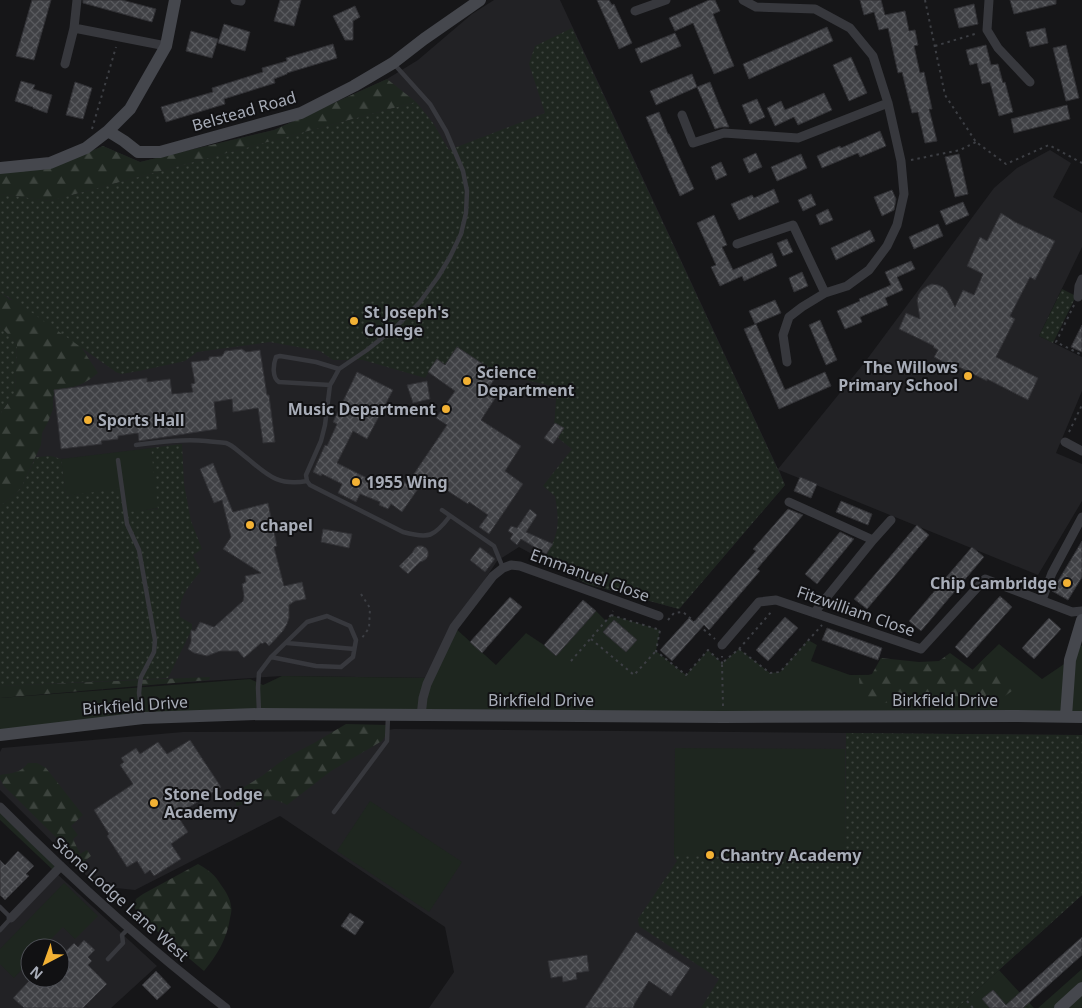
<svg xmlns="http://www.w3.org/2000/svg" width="1082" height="1008" viewBox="0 0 1082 1008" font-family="'Noto Sans',sans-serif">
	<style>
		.built { fill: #222225; fill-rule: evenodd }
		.green { fill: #1e261f }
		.forest { fill: url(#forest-firs) }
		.park { fill: url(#park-dots) }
		.building { fill: url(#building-cross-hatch); stroke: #303034 }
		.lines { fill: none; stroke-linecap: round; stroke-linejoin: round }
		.path { stroke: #3d3f44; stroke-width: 2; stroke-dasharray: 2.5 4; stroke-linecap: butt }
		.lane { stroke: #37383d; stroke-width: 4.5 }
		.street { stroke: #37383d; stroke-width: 9 }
		.secondary { stroke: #45474d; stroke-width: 12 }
		.poi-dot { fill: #f2b134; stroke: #111113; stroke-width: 2 }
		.labels { text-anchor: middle; stroke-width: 4; stroke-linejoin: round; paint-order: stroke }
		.street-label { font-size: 16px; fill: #a8adb8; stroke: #111113 }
		.poi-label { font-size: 16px; font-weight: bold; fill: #a8adb8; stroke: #111113; text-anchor: start }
	</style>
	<defs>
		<pattern id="forest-firs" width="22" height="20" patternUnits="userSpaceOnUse" patternTransform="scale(1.25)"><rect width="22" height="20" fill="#1e261f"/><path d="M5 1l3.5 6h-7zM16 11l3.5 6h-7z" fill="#3c433d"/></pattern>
		<pattern id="park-dots" width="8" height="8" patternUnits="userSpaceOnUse" patternTransform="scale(1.25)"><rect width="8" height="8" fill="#1e261f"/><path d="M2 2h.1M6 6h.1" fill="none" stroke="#3c433d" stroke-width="1.8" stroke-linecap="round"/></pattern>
		<pattern id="building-cross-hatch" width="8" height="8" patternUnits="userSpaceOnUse" patternTransform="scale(1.25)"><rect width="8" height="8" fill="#404145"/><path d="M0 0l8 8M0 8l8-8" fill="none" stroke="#595a5e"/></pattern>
	</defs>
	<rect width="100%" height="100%" fill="#161618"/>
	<!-- built -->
	<path class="built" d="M494,0h66l218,469 87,-107 129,-174 23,-20 33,-18 21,13 -18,34 29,16v34l-43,89 43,21v34l-26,62 26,11v37l-44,74 -259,-105 6,15 -106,124 -92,-25 -68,-37 -22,14 -43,66 -24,51 -148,-2 -282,18v-522l49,-3 54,-23 37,16 134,-32 113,-51 31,-19 54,-46z
		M394,729l688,6v160l-125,113h-528l25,-36 -9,-45 -165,-111 -145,74 -38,-4 -97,-96v-38l2,-4 181,-16 200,-1z
		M55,872l102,94 -46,42h-111v-78zM30,948h30v30h-30z"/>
	<!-- green -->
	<path class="green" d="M151,448l8,60 -32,5 -4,-24 -57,7 -5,-37z
		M596,611l10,10 5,-6 49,15 -4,21 30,24 22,-25 14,13 17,-14 31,24 10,-1 28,-32 9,5 -6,16 39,14 118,-1 31,-30 43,35 28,-19 5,-18 7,4v71l-823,-3 -259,21v-37l250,-19 13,6 19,-9 148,2 24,-51 42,38 30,-32 18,12 12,11z
		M675,748l170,1v108l-171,-1z
		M370,801l92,61 -33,50 -92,-61z
		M0,807l61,59 -6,6 -55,-52z
		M64,883l34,33 -23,23 -12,-12 -21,21h-12v13l-16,17 -14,-14v-15z
		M1082,969v38l-1,1h-43z
		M999,970l35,38h-77z"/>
	<!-- forest -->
	<path class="forest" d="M387,79l29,23 -366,99 -50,-7v-22l49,-3 54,-23 37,16 134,-32z
		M0,292l10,8 9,-2 57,41 22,34c-16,13 -22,14 -42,17l1,5 -4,1v13l-5,13 -6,11 -1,12 -21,45 -20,16v-92l15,-21 2,-49 -17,-18z
		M950,653l23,17 15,-15 10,18 16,4 2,11 -11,8 -16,9h-43l-77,-3 -9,-11 -1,-13 13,-4 9,-16 38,4 20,-1z
		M210,677l-1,3 -209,18v-12z
		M346,724l41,1 -1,10 -4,6 -51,30 -44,34c-18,-11 -32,-3 -51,1v-13l3,-3 23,-14 17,-13 12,-8 23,-12z
		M28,763h9l9,5 37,47 -12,11 7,9 -5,4 7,15 7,-4 4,6 -9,7 -78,-77 -4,-7v-4c12,-2 21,-2 28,-12z
		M198,864c11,6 17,11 23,21 5,7 9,13 10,21 1,4 0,8 -1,12 -3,21 -13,37 -26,53l-66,-56 -4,-9 2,-7 7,-5z"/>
	<!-- park -->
	<path class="park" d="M572,28l213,457 -106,124 -92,-25 -43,-24c15,-27 16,-34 11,-64l-12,-10 29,-37 -14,-11 3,-5 -7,-6 3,-40 -59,-13 -41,-27 -12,18 -8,-6 -12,19 -62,-18h-30l-13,-9 -50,-9 -73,10 -12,9 -46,10 -18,3 -5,-2 -17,-12 -75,-53 -24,-15v-98l50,7 366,-99 17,21 16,27 96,-37 -16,-49 6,-18z
		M1062,289l14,7 -23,47 -14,-7z
		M0,326l17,18 -2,49 -15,21z
		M182,444l2,40 7,37 11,28 -9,6 8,16c-11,13 -24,28 -21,46l12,7v5l-24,49 -168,8v-180l20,-16 16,-33 15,-1 10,3 5,37 58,-8 3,24 31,-3 -7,-61z
		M846,733l236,2v160l-125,113h-256l18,-29 -80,-53 -1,-7 39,-58 -3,-5 171,1z"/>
	<!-- building -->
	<path class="building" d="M32,0h19l-17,60 -18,-4z
		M83,0h39l34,9 -4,13 -69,-19z
		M280,0h21l-7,26 -20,-5z
		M597,0h12l3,5 2,-1 18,39 -13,6z
		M709,0h6l5,11 -7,3 21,52 -20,8 -21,-51 -18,8 -6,-13z
		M860,0h21l4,15 20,-4 4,20 6,-1 3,15 -4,1 6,27 4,-1 8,37h-3l8,32 -12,2 -7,-31 -6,1 -10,-41 -4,1 -10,-45 -9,2 -5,-18 -10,3z
		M1010,0h46v4l-42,10z
		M974,4l4,20 -19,4 -5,-19z
		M355,6l5,11 -7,4v19h-8l-12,-24z
		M224,24l26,8 -5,19 -27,-8z
		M827,27l6,14 -84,38 -6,-15z
		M1045,28l3,15 -18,4 -4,-15z
		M191,31l27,8 -6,19 -26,-7z
		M675,33l6,13 -40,17 -6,-14z
		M333,44l4,14 -50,15v1l-13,5 1,4 -51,16 1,5 -59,18 -5,-15 52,-15 -1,-4 51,-16 -1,-4 25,-7 -1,-3z
		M986,45l5,20 7,-1 5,19 2,-1 8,30 -14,4 -9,-34 -8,2 -5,-21 -7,2 -4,-15z
		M1066,45l13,53 -13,3 -13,-53z
		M851,57l16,36 -18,8 -16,-36z
		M692,74l5,13 -41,18 -6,-14z
		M21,81l14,4 -2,4 19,6 -5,18 -14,-5v-1l-18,-6z
		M75,82l17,6 -9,31 -17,-4z
		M710,82l10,25 9,20h-7l-7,2 -18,-42z
		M824,93l8,17 -34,15 -4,-8 -19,9 -8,-18 14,-7 4,9z
		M757,99l8,18 -15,7 -8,-19z
		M1067,105l3,14 -56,14 -3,-14z
		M659,112l9,22h1l25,55 -14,7 -34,-79z
		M880,131l6,15 -26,11 -2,-4 -36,15 -5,-12 23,-10 1,2z
		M756,153l6,14 -13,6 -6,-14z
		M801,154l6,14 -30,13 -6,-14z
		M959,154l9,40 -13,3 -10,-40z
		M721,162l6,13 -11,5 -5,-13z
		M774,189l5,13 -40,18 -8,-16 21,-9 2,3z
		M892,190l4,9 -2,11 -12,6 -8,-19z
		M811,194l5,11 -13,6 -5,-11z
		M963,202l6,13 -23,10 -6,-14z
		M828,209l5,11 -13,5 -4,-10z
		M1001,213l14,9 40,19 -20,39 -5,-3 -20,39 5,3 -19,38 42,21 -10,22 -41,-21v2l-28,-14 -2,2 -23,-12 4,-7 -5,-3 1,-1 -35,-17 7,-16 14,6 -3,-19 2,-6 3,-4 5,-4 5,-2 6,1 5,2 4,4 8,16 8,-17 11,5 9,-21 -16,-8 13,-29 7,4z
		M714,215l13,30 -5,2 11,23 39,-17 5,13 -33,15 -2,-5 -22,10 -9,-19 5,-2 -19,-42z
		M938,224l5,12 -29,13 -5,-12z
		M870,230l5,11 -39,19 -5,-12z
		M787,239l6,13 -10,4 -6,-13z
		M911,261l4,8 -18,8 6,13 -18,8 3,7 -28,12 2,5 -17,7 -8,-18 23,-10 -1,-2 32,-14 -6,-13z
		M802,272l6,14 -14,6 -5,-14z
		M775,300l6,13 -26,11 -6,-13z
		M820,320l17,40 -11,5 -17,-40z
		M756,324l29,66 40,-18 6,14 -52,23 -35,-80z
		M1082,325v27l-11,-5z
		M457,347l41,27 -9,13 9,7 -17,26 40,26 -16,25 18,13 -34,50 -10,-7 9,-12 -19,-13 -1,2 -36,-23 -6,9 -6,-4 -18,26 -11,-8 -3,5 -9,-4 1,-3 -20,-8 -4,8 -18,-9 4,-9 -20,-10 -1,2 -8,-4 12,-27 2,1 10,-22 -4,-2 24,-50 36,18 -26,49 -14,-8 -16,32 56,28 8,-12 6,5 40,-59 -11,-7 19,-27 -27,-19 9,-13 8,6z
		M242,349l4,3 14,-2 7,45h2l6,47 -12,1 -5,-35 -25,4 -1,-13 -18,3 3,27 -78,12 -1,-8 -20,3v3l-17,2 1,3 -41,5 -7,-59 93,-12v4l23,-3 2,15 21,-2 -2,-8 4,-1 -4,-21 18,-2v-3l13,-1 3,-5z
		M427,381l3,18 -17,4 -6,-18z
		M538,386l18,3 -2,9 -18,-2z
		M555,423l9,5 -11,16 -9,-6z
		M213,463l20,49 35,-9 9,43 -3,1 10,39 18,-4 4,17 -11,2 -6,4v13l-2,6 -4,7 -14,15 -4,-4 -3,2 -1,-1 -17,15 -6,-7h-18l-13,5 -13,-3 -6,-4 3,-7v-12l4,1 5,-9 14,5 29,-26 1,-5 -2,-12 4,-2 -1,-6 16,-3 -38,-24 8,-12 -9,-37 -8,3 -14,-34z
		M800,477l17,7 -6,14 -17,-7z
		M841,501l31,13 -4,11 -32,-13z
		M530,509l7,6 -11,17 27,12 -7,10 -25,-15 -4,6 -7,-6 3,-5 -5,-3 3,-5 6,2z
		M788,509l15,6 -46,54 3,2 -51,59 -5,-5 -32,36 -12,-11 29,-32 5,4 62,-71 -3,-2z
		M917,525l12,10 -62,74 -13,-10z
		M323,529l29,5 -3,14 -28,-6z
		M840,532l14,7 -37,45 -12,-10z
		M1082,541v36l-14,23 -16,-9z
		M418,546h4l4,2 2,3v5l-2,3 -3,2 -3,1 -12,12 -9,-8 13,-13 3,-5z
		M480,547l15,12 -10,13 -15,-12z
		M972,547l12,10 -63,74 -12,-10z
		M1000,596l12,11 -45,51 -12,-11z
		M510,597l12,10 -40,46 -12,-11z
		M583,600l13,11 -40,45 -12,-11z
		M785,617l13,11 -30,33 -12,-11z
		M1049,618l12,11 -27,30 -12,-11z
		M614,620l23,20 -11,12 -23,-20z
		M827,628l55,20 -4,12 -56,-20z
		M190,740l31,47 -44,28 11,17 -17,12 10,15 -27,17 -4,-6 -5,4 -8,-13 -10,6 -20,-31 2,-2 -15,-24 39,-26 -13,-19 4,-3 -3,-4 15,-10 4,6 18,-12 9,12z
		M18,851l16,15 -8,8 3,2 -24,24 -5,-5v-35l5,5z
		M350,913l14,9 -9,13 -14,-9z
		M636,932l54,36 -19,28 -22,-15 -14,22 -2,5h-48z
		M1082,937v18l-59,53h-33l-8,-9 11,-9 13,15z
		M84,940l11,10 -7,7 4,4 -4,4 19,19 -24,24h-59l-11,-10 18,-19 3,2 3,-3h23v-21l14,-14 4,4z
		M587,955l2,16 -13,2 1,6 -14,3 -1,-6 -11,2 -3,-17z
		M156,971l15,16 -14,13 -15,-15z"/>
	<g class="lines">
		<!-- path -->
		<path class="path" d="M925,0l20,95 31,47 30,22 43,-19 33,18
			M935,46l43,-13
			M92,129l24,-82
			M911,160l49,-10 16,-8
			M1074,305l-18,37 26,13
			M1069,432l13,-27
			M361,594l9,14 -1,20 -7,10
			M611,615l49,15 -4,21 30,24 22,-25 14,13v-7
			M668,620l6,-7 9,-1 32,27
			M591,639l43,36 21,-23
			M739,649l31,24 10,-1 42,-47
			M571,661l40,-46 2,-4
			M723,706l-1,-43 17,-14 33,-38
			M967,1001l6,7"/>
		<!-- lane -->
		<path class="lane" d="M394,64l36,40 16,27 17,40 4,20 -1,22 -5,21 -11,23 -12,20 -18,25 -24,25 -29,23 -28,19 -6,11 -3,5 -5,40 -4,16 -15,34 1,6 3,4 93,47c26,7 31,5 47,-16
			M330,385l-51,-3c-7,-4 -6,-17 -3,-25l4,-1 36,6 23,7
			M136,445c24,-3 46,-6 70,-4 7,1 13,1 20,2 6,2 11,7 16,11 23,18 33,33 65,27
			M118,460l9,64 12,26 16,90 -1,12 -13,25 -1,6 -1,10 3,23
			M442,510l52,36 9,22
			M287,643l67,6
			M259,712l-1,-24 1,-15 12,-16 36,-35 20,-6 23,10 6,14 -3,17 -12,10 -25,-1 -45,-9
			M334,812l53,-71 1,-25
			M0,907l11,11 -11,12
			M108,959l15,-16 -1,-8 7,-7"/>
		<!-- street -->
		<path class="street" d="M235,0l6,1v-1
			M743,0l13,7 59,2 35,19 23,28 15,47 13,58 3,33 -7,31 -10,21 -18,24 -22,16 -22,7 -23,14 -13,10 -6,18 4,27
			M989,0l-2,30 11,18 32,34
			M635,11l31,-11
			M74,28l92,18
			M65,64l9,-36 3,-28
			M682,115l11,28 31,-10 74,5 90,-35
			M737,244l56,-19 32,68
			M1078,297l1,-11 3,-7
			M1065,442l17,9
			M789,502l84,38 -59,73
			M873,540l18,-20
			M1042,600l10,-27 30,-56
			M722,645l37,-43 17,-2 145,49 64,-70 87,33 10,-1
			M421,716l2,-18 4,-14 27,-57 39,-51 10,-8 8,-3 9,1 139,50
			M0,807c71,71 146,140 226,201
			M11,918l50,-52"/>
		<!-- secondary -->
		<path class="secondary" d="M108,131l16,10 14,11h22l141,-39 53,-27 39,-23 31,-24 56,-39
			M0,168l50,-5 36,-15 22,-17 22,-22 36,-63 9,-46
			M1066,716l4,-56 12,-40
			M0,735l143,-17 116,-4 464,3 294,-1 65,1
			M1060,1008l22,-20"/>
	</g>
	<!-- markers -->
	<g class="poi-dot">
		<circle cx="354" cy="321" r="5"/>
		<circle cx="968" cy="376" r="5"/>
		<circle cx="467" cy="381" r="5"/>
		<circle cx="446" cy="409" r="5"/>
		<circle cx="88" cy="420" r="5"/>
		<circle cx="356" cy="482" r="5"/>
		<circle cx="250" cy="525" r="5"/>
		<circle cx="1067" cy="583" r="5"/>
		<circle cx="154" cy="803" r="5"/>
		<circle cx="710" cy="855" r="5"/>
	</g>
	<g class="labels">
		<!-- street labels -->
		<g class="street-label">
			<text transform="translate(244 111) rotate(-16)" y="6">Belstead Road</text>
			<text transform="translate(590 575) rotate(20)" y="6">Emmanuel Close</text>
			<text transform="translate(856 611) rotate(19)" y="6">Fitzwilliam Close</text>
			<text x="541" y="706">Birkfield Drive</text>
			<text x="945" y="706">Birkfield Drive</text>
			<text transform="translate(135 705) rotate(-4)" y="6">Birkfield Drive</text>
			<text transform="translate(121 899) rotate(42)" y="6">Stone Lodge Lane West</text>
		</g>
		<!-- poi labels -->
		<g class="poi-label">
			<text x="364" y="318">St Joseph's<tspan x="364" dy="18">College</tspan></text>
			<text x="958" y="373" text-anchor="end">The Willows<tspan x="958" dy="18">Primary School</tspan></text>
			<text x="477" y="378">Science<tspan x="477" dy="18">Department</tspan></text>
			<text x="436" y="415" text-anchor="end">Music Department</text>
			<text x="98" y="426">Sports Hall</text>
			<text x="366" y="488">1955 Wing</text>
			<text x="260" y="531">chapel</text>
			<text x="1057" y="589" text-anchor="end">Chip Cambridge</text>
			<text x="164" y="800">Stone Lodge<tspan x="164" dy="18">Academy</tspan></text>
			<text x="720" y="861">Chantry Academy</text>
		</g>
	</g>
	<!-- north arrow -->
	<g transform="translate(45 963) rotate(221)"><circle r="24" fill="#111113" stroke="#4d4f55"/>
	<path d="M0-4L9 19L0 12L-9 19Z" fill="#f2b134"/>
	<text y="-8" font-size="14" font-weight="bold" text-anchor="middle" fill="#a8adb8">N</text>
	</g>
</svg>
